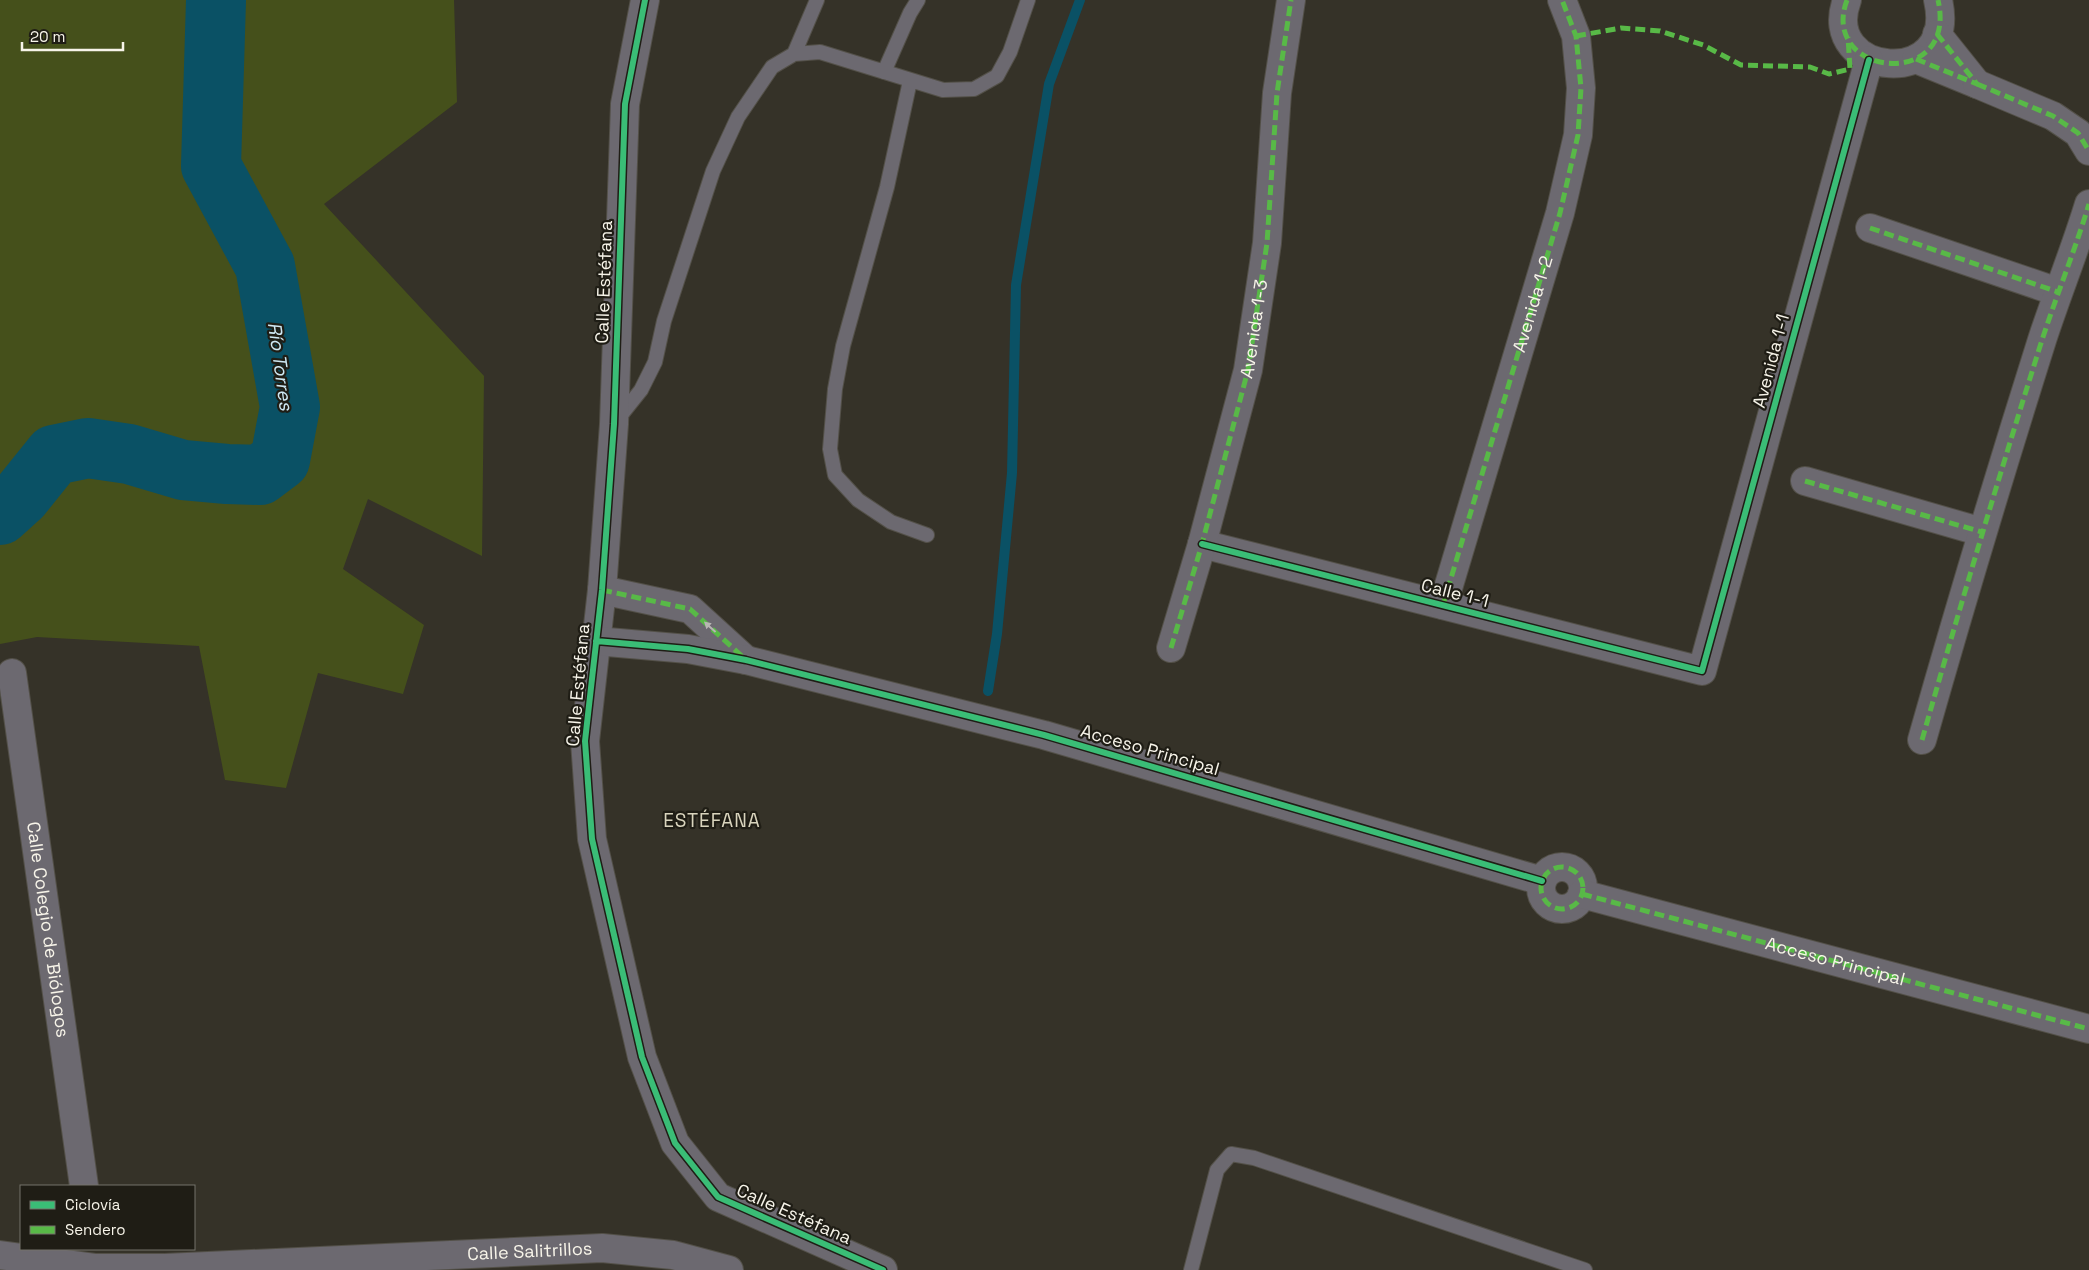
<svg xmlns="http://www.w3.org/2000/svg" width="2089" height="1270" viewBox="0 0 2089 1270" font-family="'Space Grotesk',sans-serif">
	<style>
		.green { fill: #45501b }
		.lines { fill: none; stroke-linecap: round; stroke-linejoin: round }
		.stream { stroke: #0a5165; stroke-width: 10 }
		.river { stroke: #0a5165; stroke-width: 60 }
		.lane-casing { stroke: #535048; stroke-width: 16 }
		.street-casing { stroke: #535048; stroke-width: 30 }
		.lane { stroke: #6c6970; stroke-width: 14 }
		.street { stroke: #6c6970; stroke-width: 28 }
		.quiet { stroke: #58b947; stroke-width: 5; stroke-dasharray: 10 5; stroke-linecap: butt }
		.cycleway-casing { stroke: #1f1d15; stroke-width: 9 }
		.cycleway { stroke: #3abd76; stroke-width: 6 }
		.oneway { fill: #b8b5b3 }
		.labels { text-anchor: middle; stroke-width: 4.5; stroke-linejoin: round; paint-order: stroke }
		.street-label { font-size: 18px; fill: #f7f4e9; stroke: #1f1d15 }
		.water-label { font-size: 19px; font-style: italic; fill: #cee8f3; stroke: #1f1d15 }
		.neighbourhood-label { font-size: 19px; letter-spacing: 1px; fill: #d9d4bd; stroke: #1f1d15 }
	</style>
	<rect width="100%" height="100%" fill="#353228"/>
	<!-- green -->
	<path class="green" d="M0,0h454l3,102 -133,102 160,172 -2,180 -114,-57 -25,70 81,56 -21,69 -85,-21 -32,115 -61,-8 -26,-134 -162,-9 -37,7z"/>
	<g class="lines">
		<!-- stream -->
		<path class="stream" d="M988,691l9,-57 15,-161 4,-188 33,-201 31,-84"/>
		<!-- river -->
		<path class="river" d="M0,515l21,-19 33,-41 34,-7 41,6 54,16 44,4 33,1 20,-15 10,-53 -25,-141 -54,-100 5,-166"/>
		<!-- lane casing -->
		<g class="lane-casing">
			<path id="lane" d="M794,54l23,-54
				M884,72l26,-59 8,-13
				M910,81l-23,106 -44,159 -8,43 -5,60 5,26 23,25 33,22 36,13
				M617,420l24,-30 14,-28 9,-41 49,-150 25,-54 34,-50 22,-13 26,-2 123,38 31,-1 23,-13 13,-24 18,-52
				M1191,1270l26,-100 14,-16 23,4 331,112"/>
		</g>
		<!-- street casing -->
		<g class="street-casing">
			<g id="street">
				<path d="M645,0l-20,104 -11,320 -12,166 -17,151 7,98 50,218 33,86 43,54 165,73"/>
				<path d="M1847,0c-29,77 112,92 91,0"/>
				<path d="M1916,59l61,25 -40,-50"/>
				<path d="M1977,84l76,32 25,17 11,18"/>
				<path d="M1870,228l188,64"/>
				<path d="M1805,481l177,51"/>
				<path d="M1202,544l500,127 167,-611"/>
				<path d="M602,590l88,19 56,51"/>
				<path d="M1443,605l117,-392 18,-78 3,-47 -5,-52 -14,-36"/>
				<path d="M596,641l92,8 58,11 298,75 498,146"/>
				<path d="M1171,648l31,-104 46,-174 19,-127 10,-150 14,-93"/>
				<path id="s1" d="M12,673l72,513"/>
				<path d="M1922,740c38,-134 78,-267 120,-400 15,-46 33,-90 47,-136"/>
				<circle cx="1562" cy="888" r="21"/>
				<path d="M1582,894l507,135"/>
				<path id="s2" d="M0,1255l96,13h69l437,-20 71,7 56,15"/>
			</g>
		</g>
		<!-- lane -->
		<use href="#lane" class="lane"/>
		<!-- street -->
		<use href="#street" class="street"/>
		<!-- quiet -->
		<g class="quiet">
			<path d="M1847,0c-29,77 112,92 91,0"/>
			<path d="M1576,36l45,-8 39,3 43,14 38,20 69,2 19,7 21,-5 -2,-32"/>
			<path d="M1916,59l61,25 -40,-50"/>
			<path d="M1977,84l76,32 25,17 11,18"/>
			<path d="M1870,228l188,64"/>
			<path d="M1805,481l177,51"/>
			<path d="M602,590l88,19 54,49"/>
			<path id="s3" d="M1443,605l117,-392 18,-78 3,-47 -5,-52 -14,-36"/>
			<path id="s4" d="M1171,648l31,-104 46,-174 19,-127 10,-150 14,-93"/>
			<path d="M1922,740c38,-134 78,-267 120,-400 15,-46 33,-90 47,-136"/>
			<circle cx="1562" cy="888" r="21"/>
			<path id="s5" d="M1582,894l507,135"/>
		</g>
		<!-- cycleway casing -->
		<g class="cycleway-casing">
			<path id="cycleway" d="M645,0l-20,104 -11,320 -12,166 -17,151 7,98 50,218 33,86 43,54 165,73
				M1202,544l500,127 167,-611
				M596,641l92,8 58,11 298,75 498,146"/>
		</g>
		<!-- cycleway -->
		<use href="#cycleway" class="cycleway"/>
	</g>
	<!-- one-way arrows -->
	<defs><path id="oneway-solid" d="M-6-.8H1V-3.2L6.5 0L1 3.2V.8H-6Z" transform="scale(1.25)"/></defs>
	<use class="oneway" href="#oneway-solid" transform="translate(710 627) rotate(-138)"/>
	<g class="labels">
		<!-- street labels -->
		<g class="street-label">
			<text transform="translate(604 282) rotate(-88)" y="6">Calle Estéfana</text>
			<text dy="6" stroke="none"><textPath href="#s3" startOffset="314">Avenida 1-2</textPath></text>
			<text dy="6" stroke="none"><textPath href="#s4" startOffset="330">Avenida 1-3</textPath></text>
			<text transform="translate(1771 361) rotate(-75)" y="6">Avenida 1-1</text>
			<text transform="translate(1455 593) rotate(14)" y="6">Calle 1-1</text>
			<text transform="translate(578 685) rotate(-85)" y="6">Calle Estéfana</text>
			<text transform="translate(1150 750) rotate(16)" y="6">Acceso Principal</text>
			<text dy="6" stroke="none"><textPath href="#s1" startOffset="259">Calle Colegio de Biólogos</textPath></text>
			<text dy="6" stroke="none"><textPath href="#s5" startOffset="262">Acceso Principal</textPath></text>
			<text transform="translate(794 1214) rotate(24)" y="6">Calle Estéfana</text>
			<text dy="6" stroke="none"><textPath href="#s2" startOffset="531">Calle Salitrillos</textPath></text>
		</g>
		<!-- water labels -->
		<g class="water-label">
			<text transform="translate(281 366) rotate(82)" y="7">Río Torres</text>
		</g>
		<!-- neighbourhood labels -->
		<g class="neighbourhood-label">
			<text x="712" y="827">ESTÉFANA</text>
		</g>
	</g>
	<!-- legend -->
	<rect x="20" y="1185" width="175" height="65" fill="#1f1d15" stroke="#75736a"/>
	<rect x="30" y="1201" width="25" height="8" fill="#3abd76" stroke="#75736a"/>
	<text x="65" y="1210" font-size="15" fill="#f7f4e9">Ciclovía</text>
	<rect x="30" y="1226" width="25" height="8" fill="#58b947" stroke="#75736a"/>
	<text x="65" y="1235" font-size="15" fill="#f7f4e9">Sendero</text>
	<!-- scale -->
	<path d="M22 42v8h101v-8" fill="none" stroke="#f7f4e9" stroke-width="2.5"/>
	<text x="30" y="42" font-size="15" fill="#f7f4e9" stroke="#1f1d15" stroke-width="4" paint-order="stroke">20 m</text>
</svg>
